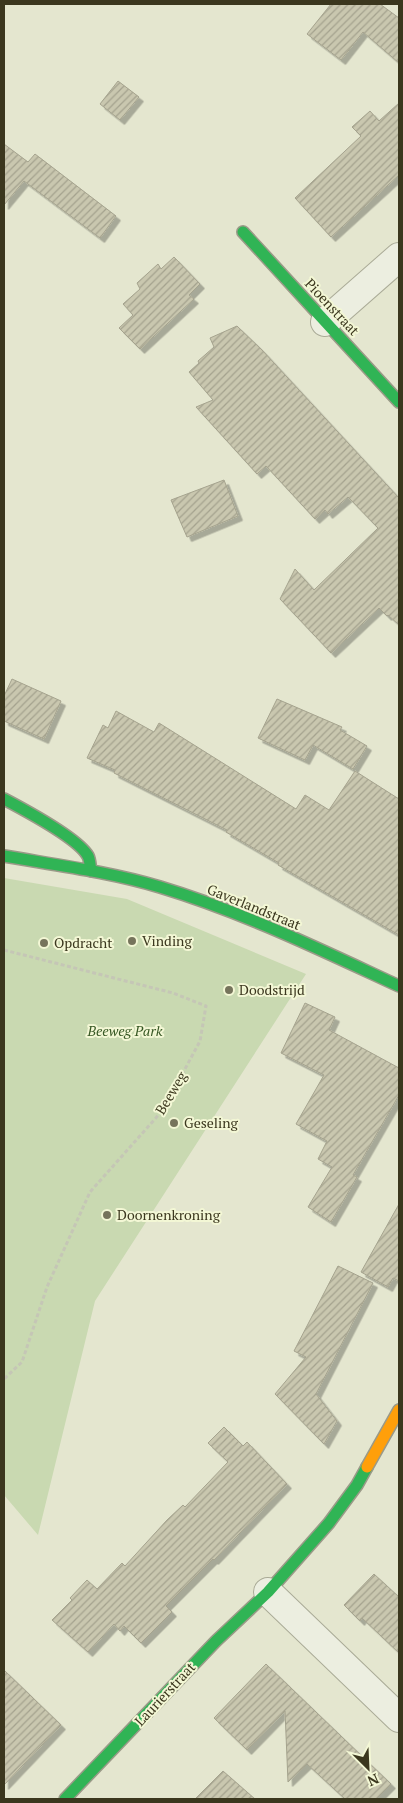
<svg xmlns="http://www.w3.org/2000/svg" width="403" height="1803" viewBox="0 0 403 1803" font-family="'PT Serif',serif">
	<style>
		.green { fill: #c9d9b1 }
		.building { fill: url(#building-hatch); stroke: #a5a38e; filter: url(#shadow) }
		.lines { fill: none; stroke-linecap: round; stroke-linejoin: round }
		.street-casing { stroke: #aaab97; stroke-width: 30 }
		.fast-casing { stroke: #9a9a88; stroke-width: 14 }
		.slow-casing { stroke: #9a9a88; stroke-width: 14 }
		.path { stroke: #c5c6b6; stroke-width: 3; stroke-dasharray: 4 2.5; stroke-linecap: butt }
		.street { stroke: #eceee0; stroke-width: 28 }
		.fast { stroke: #30b455; stroke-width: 11 }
		.slow { stroke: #ff9f0a; stroke-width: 11 }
		.poi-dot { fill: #76745c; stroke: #f3f7d5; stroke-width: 2 }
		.labels { text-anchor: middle; stroke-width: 4; stroke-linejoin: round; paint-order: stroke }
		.street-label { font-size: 14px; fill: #3b371e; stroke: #f3f7d5 }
		.poi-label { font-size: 14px; fill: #3b371e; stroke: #f3f7d5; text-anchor: start }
		.park-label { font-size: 14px; font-style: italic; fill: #375824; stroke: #f3f7d5 }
	</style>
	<defs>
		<pattern id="building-hatch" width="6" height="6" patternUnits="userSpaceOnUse" patternTransform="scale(1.25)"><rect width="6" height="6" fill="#c9c7af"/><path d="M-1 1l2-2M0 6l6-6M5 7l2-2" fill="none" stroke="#a4a28e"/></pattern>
		<filter id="shadow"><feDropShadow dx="4.5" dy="4.5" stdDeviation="0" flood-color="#0004"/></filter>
	</defs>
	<rect width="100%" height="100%" fill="#e4e6cf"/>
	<!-- green -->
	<path class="green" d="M4,878l123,21 179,75 -211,327 -57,234 -34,-40z"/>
	<!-- building -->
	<path class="building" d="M331,4h49l19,14v45l-36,-31 -22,28 -34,-26z
		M118,81l21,16 -19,23 -20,-16z
		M399,103v72l-68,62 -36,-39 66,-62 -9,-9 18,-16 9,10z
		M4,144l24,18 7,-8 81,62 -16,22 -76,-57 -20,24z
		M174,257l26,27 -11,11 5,4 -54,50 -21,-21 14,-13 -10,-11 17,-15 -3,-6 21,-19 3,5z
		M237,326l25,24 137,148v127l-11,-10 -1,1 -8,-8 -48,45 -51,-54 15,-30 19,21 64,-62 -30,-31 -20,17 -3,-4 -10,9 -49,-53 -9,8 -61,-67 17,-7 -24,-28 10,-9 -1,-2 16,-14 -4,-9z
		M224,480l14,36 -51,21 -16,-37z
		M12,679l49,22 -17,38 -40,-18v-25z
		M277,699l65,28 -2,3 27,16 -14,23 -40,-24 -8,15 -47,-22z
		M116,711l38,21 5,-9 137,86 9,-14 24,15 26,-39 44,28v136l-121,-70 1,-2 -53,-31 1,-2 -113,-57 1,-3 -28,-12 16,-33 5,3z
		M305,1003l30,14 -6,13 70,38v27l-46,80 4,2 -26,45 -23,-15 24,-40 -14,-8 9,-18 -31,-17 28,-49 -43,-22z
		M399,1204v77l-6,-3 -5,9 -27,-15z
		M338,1266l35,17 -57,111 21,27 -13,23 -49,-50 31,-37 -12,-6z
		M224,1427l19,19 4,-4 40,42 -73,76 -1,-1 -47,47 6,6 -31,31 -17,-17 -4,5 -6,-7 -26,28 -36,-32 20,-20 -2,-2 17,-18 10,9 25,-26 3,3 42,-46 16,-15 2,2 43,-45 -20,-19z
		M374,1574l25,23v56l-37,-35 -2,3 -16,-16z
		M266,1664l125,120 -15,15h-31l-38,-35 -19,18 -3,-71 -38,39 -33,-32z
		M4,1670l57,55 -57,60z
		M223,1771l32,28h-60z"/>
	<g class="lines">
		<!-- street casing -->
		<g class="street-casing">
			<path id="street" d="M325,322l74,-65
				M268,1592l131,126"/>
		</g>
		<!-- fast casing -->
		<g class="fast-casing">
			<path id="fast" d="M243,232l156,170
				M4,799c19,10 74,39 84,57 2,4 2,10 3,15
				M4,856c52,9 106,16 156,31 83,25 161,63 239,99
				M65,1799l151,-158 52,-49 61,-69 28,-38 10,-18"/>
		</g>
		<!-- slow casing -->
		<g class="slow-casing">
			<path id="slow" d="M367,1467l32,-57"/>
		</g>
		<!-- path -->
		<path class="path" d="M4,950l169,43 33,13 -6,35 -37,69 -73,82 -43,95 -25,75 -18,17"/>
		<!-- street -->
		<use href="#street" class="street"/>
		<!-- fast -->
		<use href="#fast" class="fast"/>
		<!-- slow -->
		<use href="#slow" class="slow"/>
	</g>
	<!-- markers -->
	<g class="poi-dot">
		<circle cx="132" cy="941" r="5"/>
		<circle cx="44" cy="943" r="5"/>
		<circle cx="229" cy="990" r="5"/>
		<circle cx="174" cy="1123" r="5"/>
		<circle cx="107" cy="1215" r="5"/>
	</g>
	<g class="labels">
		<!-- street labels -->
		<g class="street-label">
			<text transform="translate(332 307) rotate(47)" y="5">Pioenstraat</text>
			<text transform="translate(254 907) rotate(22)" y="5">Gaverlandstraat</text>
			<text transform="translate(171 1093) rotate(-59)" y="5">Beeweg</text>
			<text transform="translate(165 1694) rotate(-47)" y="5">Laurierstraat</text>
		</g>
		<!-- poi labels -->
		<g class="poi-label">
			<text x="142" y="946">Vinding</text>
			<text x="54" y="948">Opdracht</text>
			<text x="239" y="995">Doodstrijd</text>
			<text x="184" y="1128">Geseling</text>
			<text x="117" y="1220">Doornenkroning</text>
		</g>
		<!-- park labels -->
		<g class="park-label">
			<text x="125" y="1036">Beeweg Park</text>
		</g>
	</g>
	<!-- border -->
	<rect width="403" height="1803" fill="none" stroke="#3b371e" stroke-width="10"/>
	<!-- north arrow -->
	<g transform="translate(368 1768) rotate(156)" stroke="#f3f7d5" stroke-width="4" paint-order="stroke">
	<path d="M0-4L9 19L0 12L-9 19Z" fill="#3b371e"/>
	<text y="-8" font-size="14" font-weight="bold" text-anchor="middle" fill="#3b371e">N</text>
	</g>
</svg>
